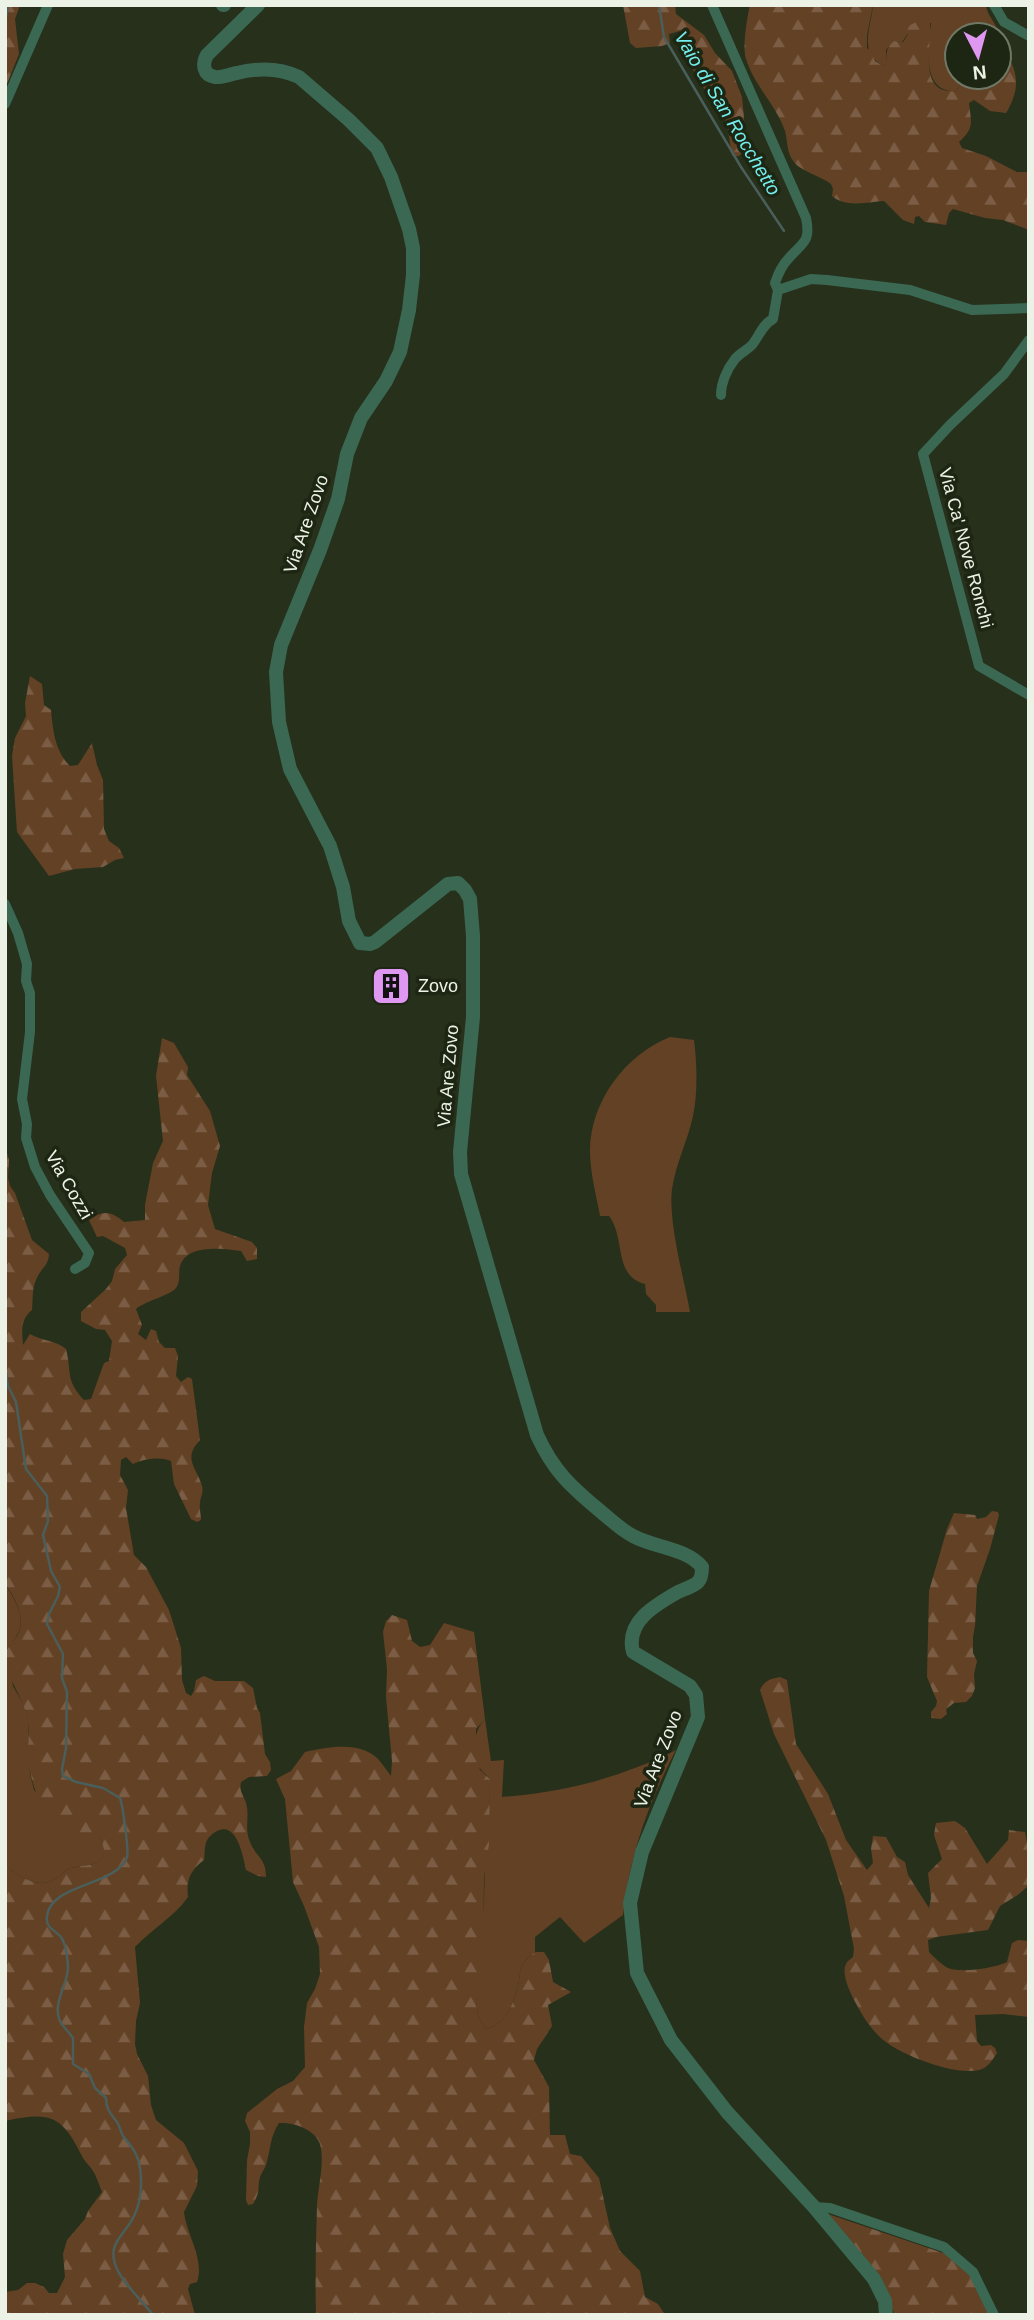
<svg xmlns="http://www.w3.org/2000/svg" width="1034" height="2320" viewBox="0 0 1034 2320" font-family="Arial,sans-serif">
	<style>
		.grass { fill: #634124 }
		.forest { fill: url(#forest-firs) }
		.lines { fill: none; stroke-linecap: round; stroke-linejoin: round }
		.stream { stroke: #4a5e5b; stroke-width: 2.5 }
		.minor { stroke: #3a6852; stroke-width: 10 }
		.tertiary { stroke: #3a6852; stroke-width: 14 }
		.labels { text-anchor: middle; stroke-width: 7; stroke-linejoin: round; paint-order: stroke }
		.street-label { font-size: 18px; fill: #ecf2e5; stroke: #1d2612 }
		.poi-label { font-size: 18px; fill: #ecf2e5; stroke: #1d2612; text-anchor: start }
		.water-label { font-size: 19px; font-style: italic; fill: #74eeee; stroke: #1d2612 }
	</style>
	<defs>
		<pattern id="forest-firs" width="22" height="20" patternUnits="userSpaceOnUse" patternTransform="scale(1.75)"><rect width="22" height="20" fill="#634124"/><path d="M5 1l3.5 6h-7zM16 11l3.5 6h-7z" fill="#7a5d44"/></pattern>
	</defs>
	<rect width="100%" height="100%" fill="#27301b"/>
	<!-- grass -->
	<path class="grass" d="M873,5h113c1,11 11,18 13,30h-42v42h8l-9,14c-35,2 -28,-45 -25,-68l-15,-1 -14,20 -8,-1 -8,9v14l-3,2c-25,-14 -12,-38 -10,-61z
		M670,1037l24,3c3,23 4,53 -1,76 -5,24 -17,47 -21,73 -4,33 12,89 18,123h-34v-7l-10,-11 -1,-10c-32,-8 -19,-46 -36,-68h-9c-4,-22 -10,-43 -10,-65 0,-49 35,-96 80,-114z
		M5,1584c9,14 21,32 13,49 -3,7 -9,13 -13,19z
		M5,1662l6,13 2,11 11,19 4,15 2,54 4,16 42,43 22,1c17,33 -4,29 -27,34 -7,2 -11,9 -18,12 -15,9 -38,-5 -48,-16z
		M485,1719l6,42 13,-1 -2,37c64,-5 117,-19 174,-47 -27,51 -47,107 -53,165l-39,28 -24,-26 -25,20v15c-4,3 -9,7 -12,12 -4,7 -3,14 -5,22 -4,17 -13,39 -32,43l-8,-13 -2,-14 8,-100 1,-43 3,-15 2,-65c-3,-4 -8,-7 -11,-12 -7,-17 -6,-35 6,-48z"/>
	<!-- forest -->
	<path class="forest" d="M5,5h15l-5,14 4,35 -14,35z
		M623,5h52l1,9 28,21 11,18 17,18 10,26 3,31 -3,13 1,11 -4,4h-7l-5,-32 -7,-14 -24,-32 -16,-47 -11,3 1,9 -8,3 -26,2 -6,-5z
		M750,5h123l-6,30v13l4,3 4,10 8,5 3,-2c1,-11 -1,-15 8,-23l9,1 5,-8 -1,-7 9,-5 -1,-7 13,-2c9,21 -16,82 28,78l9,-14h34v-20l9,-1c12,21 10,37 -2,57l-16,-2 -16,-11 -5,3c2,19 6,25 -10,39l3,6 24,8 31,16h12v58l-26,-10 -18,-2 -32,-9 -4,4 -3,12 -21,-3 -6,-6 -4,1 -1,7 -11,-4 -19,-19c-16,1 -39,7 -52,-5l1,-7 -2,-5c-9,-7 -32,-14 -37,-22 -8,-10 -6,-21 -9,-31 -9,-26 -31,-46 -39,-72 -4,-12 1,-41 4,-54z
		M30,676l12,8 2,21 7,5c2,21 4,41 19,56l8,-1 14,-22 5,22 6,15 1,49 5,12 10,7 5,10 -9,2 -12,7 -28,2 -26,7 -32,-44 -5,-76 3,-18 11,-22 -1,-13z
		M162,1038l12,5 14,24 -1,8 23,36 10,35 -8,27 -4,32 7,24 37,13 5,6v11l-10,2 -6,-10c-18,-3 -55,-7 -61,15 -2,8 1,15 -4,22 -7,8 -29,12 -40,21l6,16 -4,9 8,6 5,-11 5,2 3,11 6,6h10l3,8 -2,20 5,6 7,-5 4,2 8,61c-18,19 -3,28 2,46 2,7 -2,11 -2,17 -1,5 1,11 1,17l-4,2 -6,-3 -17,-35 -3,-23c-10,-5 -29,-2 -38,3l-7,-7 -5,3 -1,15 8,15 -2,18 8,47 12,12 23,43 12,38 1,32 4,13 5,3 3,-5 2,-11 8,-4 11,5h29l9,7 4,20 3,5 5,41 5,8 1,8 -4,6 -18,1 -8,5c-2,10 2,12 5,21 4,13 -2,26 4,39 6,16 16,15 16,35l-8,-1 -12,-6c-3,-14 -9,-49 -29,-39 -4,2 -10,7 -11,12 -2,6 -1,12 -2,17 -14,10 -18,21 -16,37 -14,20 -36,32 -53,50l5,56 -4,18 -1,23 2,10 11,22 3,29 5,15 28,23 14,28 -1,15 -13,26c2,22 21,47 13,70l-7,2 -2,5 7,26h-190v-23l13,-2 9,-7h8l9,4 5,6h8l8,-16 -2,-23 4,-14 18,-21 3,-8 14,-19c-3,-7 -5,-15 -9,-21 -3,-5 -7,-8 -10,-13 -21,-42 -31,-47 -78,-37v-257c10,11 33,25 48,16 7,-3 11,-10 18,-12 22,-5 44,-1 27,-34 -7,0 -16,1 -22,-1 -33,-10 -46,-47 -48,-78 0,-13 2,-25 -1,-38 -4,-19 -17,-35 -22,-55 -3,-13 8,-18 13,-28 8,-16 -3,-37 -13,-50v-438l4,14 -1,18 2,8 5,7 17,47 17,14c0,11 -9,15 -13,26 -4,8 -3,20 -4,30 -12,10 -10,20 -9,35l7,-11c12,7 25,6 36,15 6,23 -1,31 18,51l7,-1 13,-36 5,-2 3,-20 -7,-11 -9,-1 -15,-8v-9l25,-23 6,-8 3,-12 12,-14 -2,-7 -22,-12 -6,1 -8,-17c13,-10 22,-9 35,2l21,-2v-15l8,-42 10,-22 -7,-65z
		M992,1511l6,1 1,3 -9,34 -13,37 -2,40 -2,11v16l4,8 -3,13 1,14 -3,8 -6,6 -12,1 -8,6 1,5 -6,5 -10,-1v-6l5,-6 1,-5 -10,-24 2,-86 18,-62 7,-16 21,2 2,4 9,-2z
		M392,1615l15,5 5,21 8,6 10,-2 14,-22 30,9 11,87 -9,10v27l4,14 10,9 -1,65 -5,33 -1,83 -7,42 2,14 8,13c19,-4 28,-26 32,-43 2,-8 1,-15 5,-22 3,-5 8,-9 12,-12h9l5,8 4,22 18,10 -23,13 4,21 -15,23 -3,11 15,27 1,48h15l5,19 11,2 18,22 11,50 10,23 20,20 5,26 13,7 7,11h-349c-1,-37 0,-73 1,-110 1,-19 8,-42 3,-61 -5,-15 -27,-22 -41,-21 -9,14 -8,24 -12,38 -1,6 -5,11 -7,16 -3,11 1,14 -7,27l-5,1 -2,-5 1,-40 3,-16v-12l-5,-11 2,-8 30,-24 16,-8 12,-14 -1,-40 3,-24 8,-14 5,-15 -1,-27 -15,-41 -11,-24 -8,-83 -9,-20 15,-8 14,-19c22,-5 54,-11 72,6 5,5 10,13 14,18l1,-15 -6,-64 1,-28 -4,-37 3,-11z
		M780,1677l7,3 9,64 32,50 18,46 21,30 6,-7 -2,-14 2,-13 13,1 11,20 8,5 3,13 21,33 2,-10 -3,-25 14,-14 -8,-24 2,-12 19,-2 10,7 22,36 21,-24 1,-10 16,2 4,21v32l-10,9 -19,12 -12,24 -52,7 -8,3 1,12c5,5 11,11 17,15 12,7 50,1 61,-5l5,-19 6,-3 11,1v76l-26,-3 -28,1 2,26 4,5 10,-1 4,3 2,5c-4,6 -8,13 -15,16 -23,9 -82,-14 -100,-30 -14,-13 -19,-23 -28,-39 -4,-8 -13,-26 -8,-36 1,-3 5,-5 7,-7l1,-8 -10,-53 -18,-56 -52,-106 -14,-44c5,-10 10,-11 20,-13z
		M828,2214l124,42 16,12 27,47h-100l-9,-23z"/>
	<g class="lines">
		<!-- stream -->
		<path class="stream" d="M659,5l5,32 77,130 43,64
			M5,22l3,-17
			M5,1367l3,19 8,16 10,67 21,27 1,25 -5,14 8,36 9,16 -2,9 -9,18 -2,10 16,30 -1,24 5,14 -1,56 -4,21 1,7 13,6 27,6 17,10c3,9 9,53 7,59 -10,29 -76,26 -80,59 -2,12 8,14 14,21 5,7 7,24 7,32 -1,16 -16,36 -8,52 3,6 9,11 13,17v26l16,10 6,14 11,10c0,11 4,15 11,24 3,4 3,9 6,14 9,11 15,18 17,32 2,15 1,34 -6,48 -9,20 -31,28 -15,57 9,15 23,28 34,42"/>
		<!-- minor -->
		<path class="minor" d="M712,5l94,213c5,24 -3,24 -17,40 -7,7 -11,16 -14,25l3,7 33,-11 16,1 83,10 62,20 57,-2
			M994,5l10,17 25,14
			M5,104l43,-99
			M1029,340l-25,34 -54,51 -27,29 56,212 50,29
			M721,395c0,-12 6,-26 14,-36 5,-6 12,-9 17,-14 8,-10 10,-20 21,-26l5,-29
			M5,904l13,29 9,31 -1,17 4,12v39l-8,67 5,25 -1,14 9,29 15,28 39,58 -4,10 -10,6
			M814,2207l16,1 114,39 29,25 21,43"/>
		<!-- tertiary -->
		<path class="tertiary" d="M223,5h1
			M258,5l-51,50c-5,9 -4,20 8,22 7,1 15,-3 22,-4 20,-5 43,-5 62,4l50,43 28,28 14,29 18,52 4,19v27l-4,35 -9,42 -14,29 -25,37 -14,36 -9,45 -18,51 -39,95 -5,27 3,50 11,47 40,77 13,41 6,34 11,22 10,1 5,-2 73,-58 10,-1 7,7 5,9 3,37v81l-13,135 1,22 76,261c16,35 33,51 62,75 11,9 22,20 34,26 22,12 53,12 69,31 0,5 -1,12 -4,15 -5,5 -14,7 -20,10 -23,13 -53,30 -45,60l57,34 6,9 2,22 -56,135 -12,51 7,70 34,67 56,72 87,95 60,72 11,22 1,14"/>
	</g>
	<!-- icons -->
	<defs>
		<g id="building-square" transform="scale(2.0125)"><rect x="-9" y="-9" width="18" height="18" rx="4" fill="#df98f1" stroke="#1d2612"/><path d="M-4-6H4V6H1V3H-1V6H-4ZM-2.5-4.3h1.7v1.8h-1.7ZM.8-4.3h1.7v1.8H.8ZM-2.5-1h1.7V.8h-1.7ZM.8-1h1.7V.8H.8Z" fill="#111"/></g>
	</defs>
	<g fill-rule="evenodd">
		<use href="#building-square" x="391" y="986"/>
	</g>
	<g class="labels">
		<!-- street labels -->
		<g class="street-label">
			<text transform="translate(306 524) rotate(-71)" y="6">Via Are Zovo</text>
			<text transform="translate(966 548) rotate(75)" y="6">Via Ca' Nove Ronchi</text>
			<text transform="translate(448 1076) rotate(-85)" y="6">Via Are Zovo</text>
			<text transform="translate(69 1185) rotate(60)" y="6">Via Cozzi</text>
			<text transform="translate(658 1759) rotate(-69)" y="6">Via Are Zovo</text>
		</g>
		<!-- poi labels -->
		<g class="poi-label">
			<text x="418" y="992">Zovo</text>
		</g>
		<!-- water labels -->
		<g class="water-label">
			<text transform="translate(728 113) rotate(59)" y="7">Vaio di San Rocchetto</text>
		</g>
	</g>
	<!-- border -->
	<rect width="1034" height="2320" fill="none" stroke="#ecf2e5" stroke-width="14"/>
	<!-- north arrow -->
	<g transform="translate(978 56) rotate(174)"><circle r="33" fill="#1d2612" stroke="#707866" stroke-width="2"/>
	<path d="M0-5L12 26L0 18L-12 26Z" fill="#df98f1"/>
	<text y="-10" font-size="19" font-weight="bold" text-anchor="middle" fill="#ecf2e5">N</text>
	</g>
</svg>
